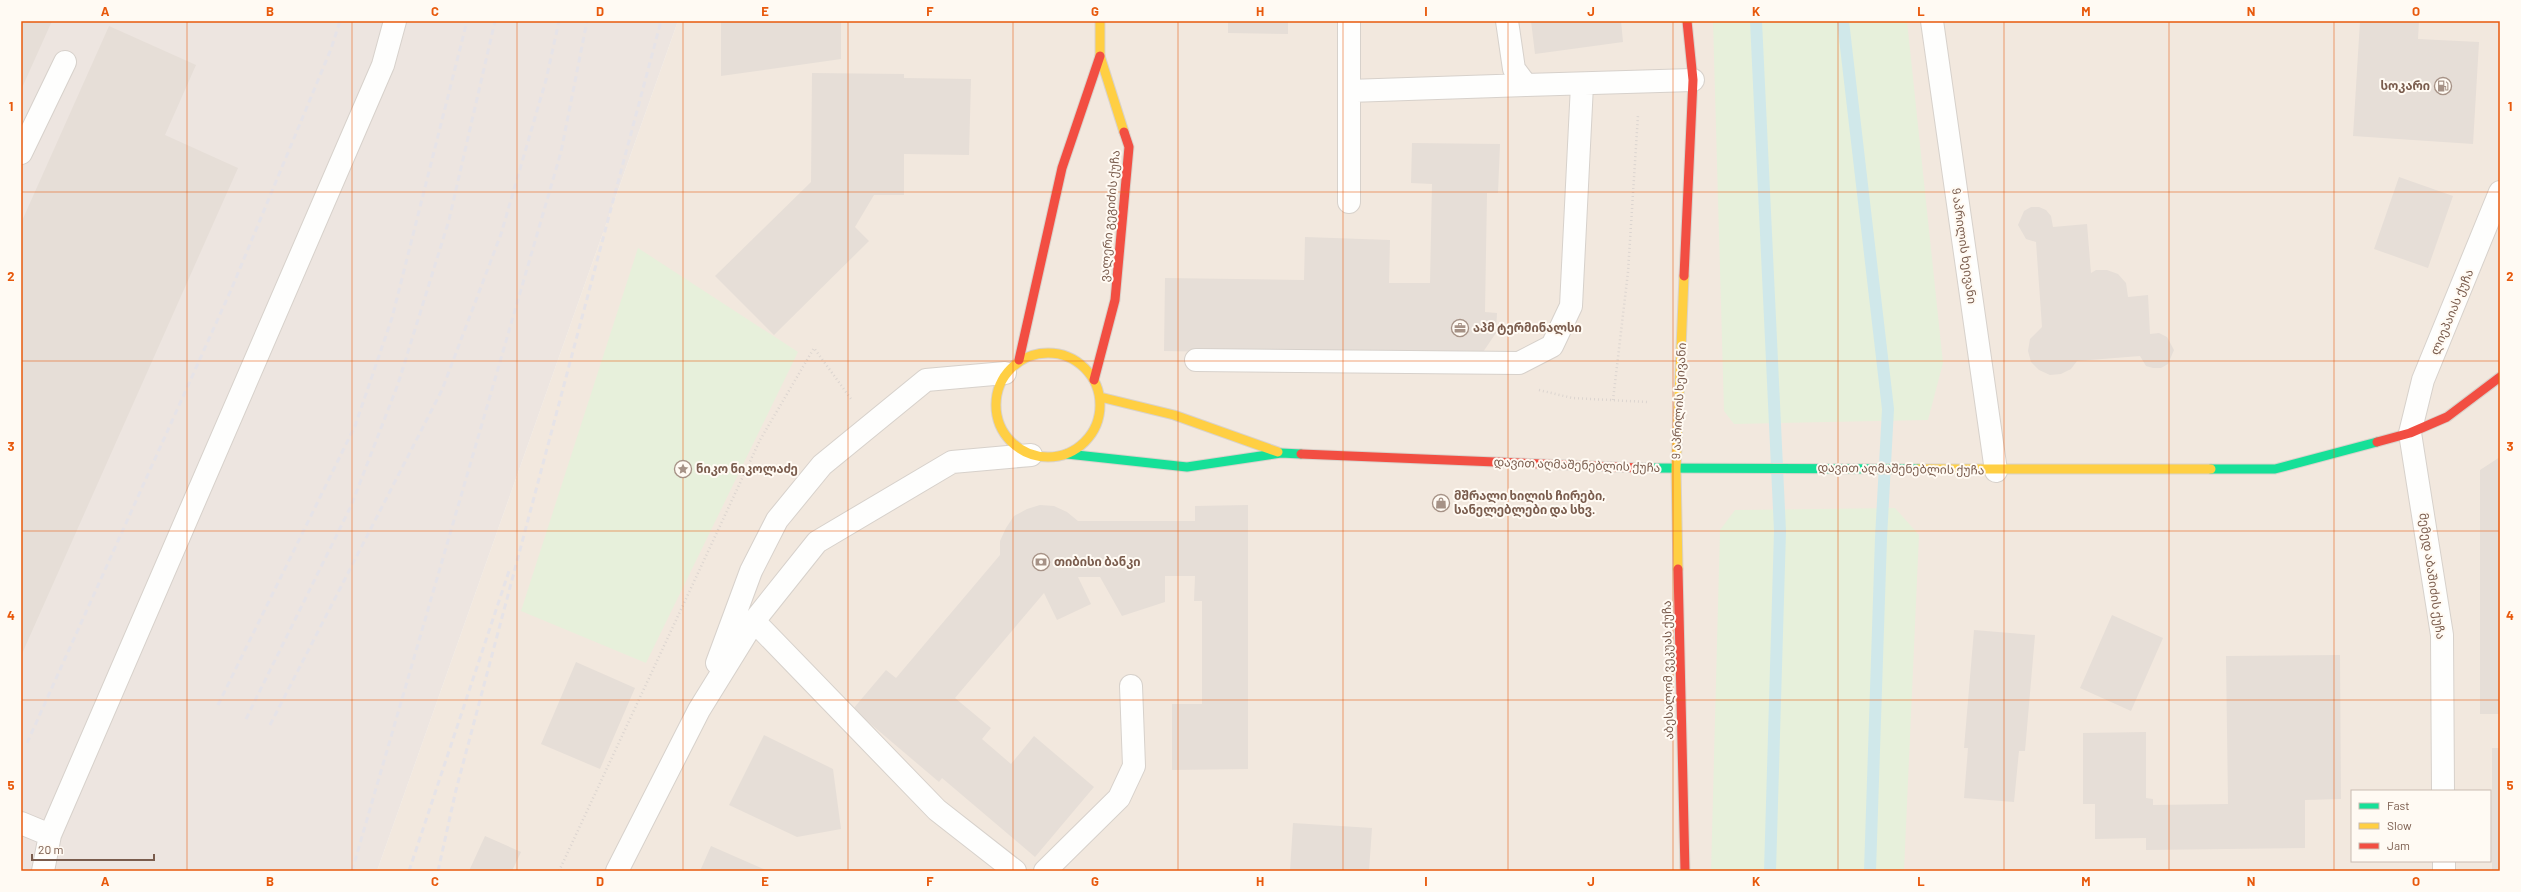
<svg xmlns="http://www.w3.org/2000/svg" width="2521" height="892" viewBox="0 0 2521 892" font-family="Barlow,'Noto Sans Georgian',sans-serif">
	<style>
		.residential { fill: #f2e8de; fill-rule: evenodd }
		.industrial { fill: #ede5e0 }
		.green { fill: #e7f0db }
		.lines { fill: none; stroke-linecap: round; stroke-linejoin: round }
		.stream { stroke: #d0e8ea; stroke-width: 12 }
		.building { fill: #e6ded7 }
		.lane-casing { stroke: #d7d1cb; stroke-width: 24 }
		.street-casing { stroke: #d7d1cb; stroke-width: 24 }
		.fast-casing { stroke: #d9d2cb; stroke-width: 11 }
		.slow-casing { stroke: #d9d2cb; stroke-width: 11 }
		.jam-casing { stroke: #d9d2cb; stroke-width: 11 }
		.path { stroke: #dcd5d0; stroke-width: 2.5; stroke-dasharray: 1 3; stroke-linecap: butt }
		.lane { stroke: #fefefd; stroke-width: 22 }
		.street { stroke: #fefefd; stroke-width: 22 }
		.fast { stroke: #16e098; stroke-width: 9 }
		.slow { stroke: #ffcf43; stroke-width: 9 }
		.jam { stroke: #f24e42; stroke-width: 9 }
		.rail { stroke: #e6e3e7; stroke-width: 3; stroke-dasharray: 6 4; stroke-linecap: butt }
		.grid { fill: none; stroke: #e8590c; stroke-width: 1; stroke-opacity: 0.55 }
		.labels { text-anchor: middle; stroke-width: 4; stroke-linejoin: round; paint-order: stroke }
		.poi-label { font-size: 12px; font-weight: bold; fill: #7a5c4d; stroke: #fffaf3; text-anchor: start }
		.street-label { font-size: 12px; fill: #7a5c4d; stroke: #fffaf3 }
		.neatline { fill: none; stroke: #e8590c; stroke-width: 1.5 }
		.grid-label { font-size: 13px; text-anchor: middle; font-weight: bold; fill: #e8590c }
	</style>
	<rect width="100%" height="100%" fill="#f9f5f0"/>
	<!-- residential -->
	<path class="residential" d="M678,21h1822v850h-2123zM2352,791h138v70h-138z"/>
	<!-- industrial -->
	<path class="industrial" d="M21,21h657l-301,850h-356z"/>
	<!-- green -->
	<path class="green" d="M1713,21h194l36,342 -15,57 -194,4 -10,-13z
		M638,248l160,104 -152,311 -125,-52z
		M1895,508l24,27 -15,336h-193l9,-341 15,-20z"/>
	<g class="lines">
		<!-- stream -->
		<path class="stream" d="M1756,21l24,510 -10,340
			M1843,21l45,388 -7,129 -11,333"/>
	</g>
	<!-- building -->
	<path class="building" d="M21,21h31l-31,69z
		M721,21h120v38l-120,17z
		M1228,21h60v13l-60,-1z
		M1531,21h90l2,21 -88,12z
		M2360,21h59l-1,18 61,3 -6,102 -120,-8z
		M109,26l87,39 -31,70 73,33 -217,488v-433z
		M812,73l92,1v4l67,1 -2,76 -65,-1v41h-30l-19,32 14,14 -95,94 -59,-59 96,-94z
		M1412,143l88,1 -2,49h-11l-2,119 12,1 -1,20 -13,19 -63,4 -256,-5 1,-73 139,2 1,-43 85,3 -1,43h41l2,-99 -21,-1z
		M2399,177l54,19 -25,72 -54,-19z
		M2031,207h8l7,3 5,6 2,11 34,-3 4,49 5,-3h11l11,4 8,9 2,14 20,-2 2,39 9,-1 8,4 7,13 -6,14 -7,4h-8l-7,-2 -6,-10 -63,5 -6,8 -10,5 -11,1 -11,-5 -8,-8 -3,-11 2,-12 12,-12 -6,-85 -10,-3 -8,-14 6,-14z
		M2500,457v257h-20v-244z
		M1040,505l14,1 13,6 11,9h117v-15l53,-1v264l-76,1v-66h30v-103h-8l1,-25h-30v26l-43,14 -22,-39h-22l13,27 -34,16 -13,-27 -89,105 36,30 -9,11 29,25 23,-28 60,51 -59,70 -93,-79 -3,4 -86,-73 33,-39 10,8 104,-123v-14l6,-13 8,-12 13,-7z
		M2112,615l51,23 -32,73 -51,-23z
		M1974,630l61,5 -10,116h-6l-5,51 -50,-4 4,-50h-4z
		M2340,655l1,144 -36,1v48l-159,2v-12l-51,1v-35h-12v-71l63,-1v66l7,1v6l75,-1 -2,-148z
		M576,662l59,26 -35,81 -59,-25z
		M764,735l69,34 8,60 -44,8 -68,-32z
		M2492,748h8v123h-8z
		M1293,823l79,5 -3,43h-79z
		M485,836l36,16 -9,19h-43z
		M711,846l57,25h-68z"/>
	<g class="lines">
		<!-- lane casing -->
		<g class="lane-casing">
			<path id="lane" d="M1349,21v181
				M1507,21l7,48 12,16 167,-5
				M1349,91l177,-6
				M21,153l44,-91
				M1196,360l323,3 33,-17 19,-40 11,-221
				M754,621l183,189 78,61
				M21,823l29,12
				M43,871l7,-36 333,-770 12,-44
				M1045,871l74,-73 15,-32 -3,-80"/>
		</g>
		<!-- street casing -->
		<g class="street-casing">
			<path id="street" d="M1932,21l64,450
				M717,663l34,-92 26,-51 45,-55 104,-85 79,-7
				M2443,791l-1,-156 -32,-202 13,-53 77,-188
				M2444,861v10
				M617,871l82,-161 55,-89 63,-79 135,-80 79,-7"/>
		</g>
		<!-- fast casing -->
		<g class="fast-casing">
			<path id="fast" d="M1067,454l120,13 94,-14 20,1
				M1641,468l277,1
				M2211,469h64l102,-27"/>
		</g>
		<!-- slow casing -->
		<g class="slow-casing">
			<path id="slow" d="M1100,21v35l24,76
				M996 405a52 52 0 1 1 104 0a52 52 0 1 1-104 0Z
				M1100,397l74,18 104,37
				M1918,469h293
				M1678,569l-2,-100 8,-193"/>
		</g>
		<!-- jam casing -->
		<g class="jam-casing">
			<path id="jam" d="M1684,276l9,-196 -6,-59
				M1019,360l43,-192 38,-112
				M1094,380l21,-80 14,-153 -5,-15
				M2377,442l33,-9 37,-16 53,-40
				M1301,454l340,14
				M1678,569l7,302"/>
		</g>
		<!-- path -->
		<path class="path" d="M1539,390l33,8 75,4
			M1613,400l15,-128 10,-157
			M559,871l201,-431 54,-92 37,51"/>
		<!-- lane -->
		<use href="#lane" class="lane"/>
		<!-- street -->
		<use href="#street" class="street"/>
		<!-- fast -->
		<use href="#fast" class="fast"/>
		<!-- slow -->
		<use href="#slow" class="slow"/>
		<!-- jam -->
		<use href="#jam" class="jam"/>
		<!-- rail -->
		<path class="rail" d="M218,705l137,-279 37,-108 75,-297
			M246,719l105,-213 47,-122 51,-164 46,-199
			M270,725l172,-335 59,-156 45,-154 13,-59
			M27,743l204,-453 100,-241 9,-28
			M352,871l209,-719 26,-131
			M409,871l100,-300
			M438,871l18,-81 205,-769"/>
	</g>
	<!-- grid -->
	<path class="grid" d="M187,21v850M352,21v850M517,21v850M683,21v850M848,21v850M1013,21v850M1178,21v850M1343,21v850M1508,21v850M1673,21v850M1838,21v850M2004,21v850M2169,21v850M2334,21v850M21,192h2479M21,361h2479M21,531h2479M21,700h2479"/>
	<!-- icons -->
	<defs>
		<g id="fuel-ring" transform="scale(0.9)"><circle r="9.5" fill="#fffaf3" stroke="#a69286" stroke-width="1.5"/><path d="M-5.5-6h7V0h2V4h1.3V-2.5L3-4.5l.8-.8L6-3V5H2.5V1h-1V6h-7ZM-4.2-4.7v3.2H.2V-4.7Z" fill="#a69286"/></g>
		<g id="office-ring" transform="scale(0.9)"><circle r="9.5" fill="#fffaf3" stroke="#a69286" stroke-width="1.5"/><path d="M-6-3h4V-5.5h4V-3h4V5H-6ZM-1-4.5V-3h2v-1.5ZM-6 0V1H6V0Z" fill="#a69286"/></g>
		<g id="sight-ring" transform="scale(0.9)"><circle r="9.5" fill="#fffaf3" stroke="#a69286" stroke-width="1.5"/><path d="M0-6L1.8-2.2L6-1.7L2.9 1.2L3.7 5.4L0 3.3L-3.7 5.4L-2.9 1.2L-6-1.7L-1.8-2.2Z" fill="#a69286"/></g>
		<g id="shop-ring" transform="scale(0.9)"><circle r="9.5" fill="#fffaf3" stroke="#a69286" stroke-width="1.5"/><path d="M-5-2.5h2.3a2.7 3.5 0 0 1 5.4 0H5L5.5 6h-11ZM-1.5-2.5h3a1.5 2.3 0 0 0-3 0Z" fill="#a69286"/></g>
		<g id="bank-ring" transform="scale(0.9)"><circle r="9.5" fill="#fffaf3" stroke="#a69286" stroke-width="1.5"/><path d="M-6-4H6V4H-6ZM0-2.3a2.3 2.3 0 1 0 0 4.6a2.3 2.3 0 1 0 0-4.6Z" fill="#a69286"/></g>
	</defs>
	<g fill-rule="evenodd">
		<use href="#fuel-ring" x="2443" y="86"/>
		<use href="#office-ring" x="1460" y="328"/>
		<use href="#sight-ring" x="683" y="469"/>
		<use href="#shop-ring" x="1441" y="503"/>
		<use href="#bank-ring" x="1041" y="562"/>
	</g>
	<g class="labels">
		<!-- poi labels -->
		<g class="poi-label">
			<text x="2430" y="90" text-anchor="end">სოკარი</text>
			<text x="1473" y="332">აპმ ტერმინალსი</text>
			<text x="696" y="473">ნიკო ნიკოლაძე</text>
			<text x="1454" y="500">მშრალი ხილის ჩირები,<tspan x="1454" dy="14">სანელებლები და სხვ.</tspan></text>
			<text x="1054" y="566">თიბისი ბანკი</text>
		</g>
		<!-- street labels -->
		<g class="street-label">
			<text transform="translate(1110 216) rotate(-85)" y="4">ვალერი გეგიძის ქუჩა</text>
			<text transform="translate(1964 246) rotate(82)" y="4">9 აპრილის ხეივანი</text>
			<text transform="translate(2452 312) rotate(-67)" y="4">ლიეპაიას ქუჩა</text>
			<text transform="translate(1679 401) rotate(-87)" y="4">9 აპრილის ხეივანი</text>
			<text transform="translate(1577 465) rotate(2)" y="4">დავით აღმაშენებლის ქუჩა</text>
			<text transform="translate(1901 469) rotate(1)" y="4">დავით აღმაშენებლის ქუჩა</text>
			<text transform="translate(2432 576) rotate(82)" y="4">მემედ აბაშიძის ქუჩა</text>
			<text transform="translate(1668 670) rotate(-91)" y="4">აბესალომ ვეკუას ქუჩა</text>
		</g>
	</g>
	<!-- border -->
	<rect width="2521" height="892" fill="none" stroke="#fffaf3" stroke-width="44"/>
	<!-- legend -->
	<rect x="2351" y="790" width="140" height="72" fill="#fffaf3" stroke="#cabbb1"/>
	<rect x="2359" y="803" width="20" height="6" fill="#16e098" stroke="#cabbb1"/>
	<text x="2387" y="810" font-size="12" fill="#7a5c4d">Fast</text>
	<rect x="2359" y="823" width="20" height="6" fill="#ffcf43" stroke="#cabbb1"/>
	<text x="2387" y="830" font-size="12" fill="#7a5c4d">Slow</text>
	<rect x="2359" y="843" width="20" height="6" fill="#f24e42" stroke="#cabbb1"/>
	<text x="2387" y="850" font-size="12" fill="#7a5c4d">Jam</text>
	<!-- scale -->
	<path d="M32 854v6h122v-6" fill="none" stroke="#7a5c4d" stroke-width="2"/>
	<text x="38" y="854" font-size="12" fill="#7a5c4d" stroke="#fffaf3" stroke-width="3" paint-order="stroke">20 m</text>
	<rect x="22" y="22" width="2477" height="848" class="neatline"/>
	<g class="grid-label">
		<text x="105" y="16">A</text>
		<text x="270" y="16">B</text>
		<text x="435" y="16">C</text>
		<text x="600" y="16">D</text>
		<text x="765" y="16">E</text>
		<text x="930" y="16">F</text>
		<text x="1095" y="16">G</text>
		<text x="1260" y="16">H</text>
		<text x="1426" y="16">I</text>
		<text x="1591" y="16">J</text>
		<text x="1756" y="16">K</text>
		<text x="1921" y="16">L</text>
		<text x="2086" y="16">M</text>
		<text x="2251" y="16">N</text>
		<text x="2416" y="16">O</text>
		<text x="11" y="111">1</text>
		<text x="2510" y="111">1</text>
		<text x="11" y="281">2</text>
		<text x="2510" y="281">2</text>
		<text x="11" y="451">3</text>
		<text x="2510" y="451">3</text>
		<text x="11" y="620">4</text>
		<text x="2510" y="620">4</text>
		<text x="11" y="790">5</text>
		<text x="2510" y="790">5</text>
		<text x="105" y="886">A</text>
		<text x="270" y="886">B</text>
		<text x="435" y="886">C</text>
		<text x="600" y="886">D</text>
		<text x="765" y="886">E</text>
		<text x="930" y="886">F</text>
		<text x="1095" y="886">G</text>
		<text x="1260" y="886">H</text>
		<text x="1426" y="886">I</text>
		<text x="1591" y="886">J</text>
		<text x="1756" y="886">K</text>
		<text x="1921" y="886">L</text>
		<text x="2086" y="886">M</text>
		<text x="2251" y="886">N</text>
		<text x="2416" y="886">O</text>
	</g>
</svg>
